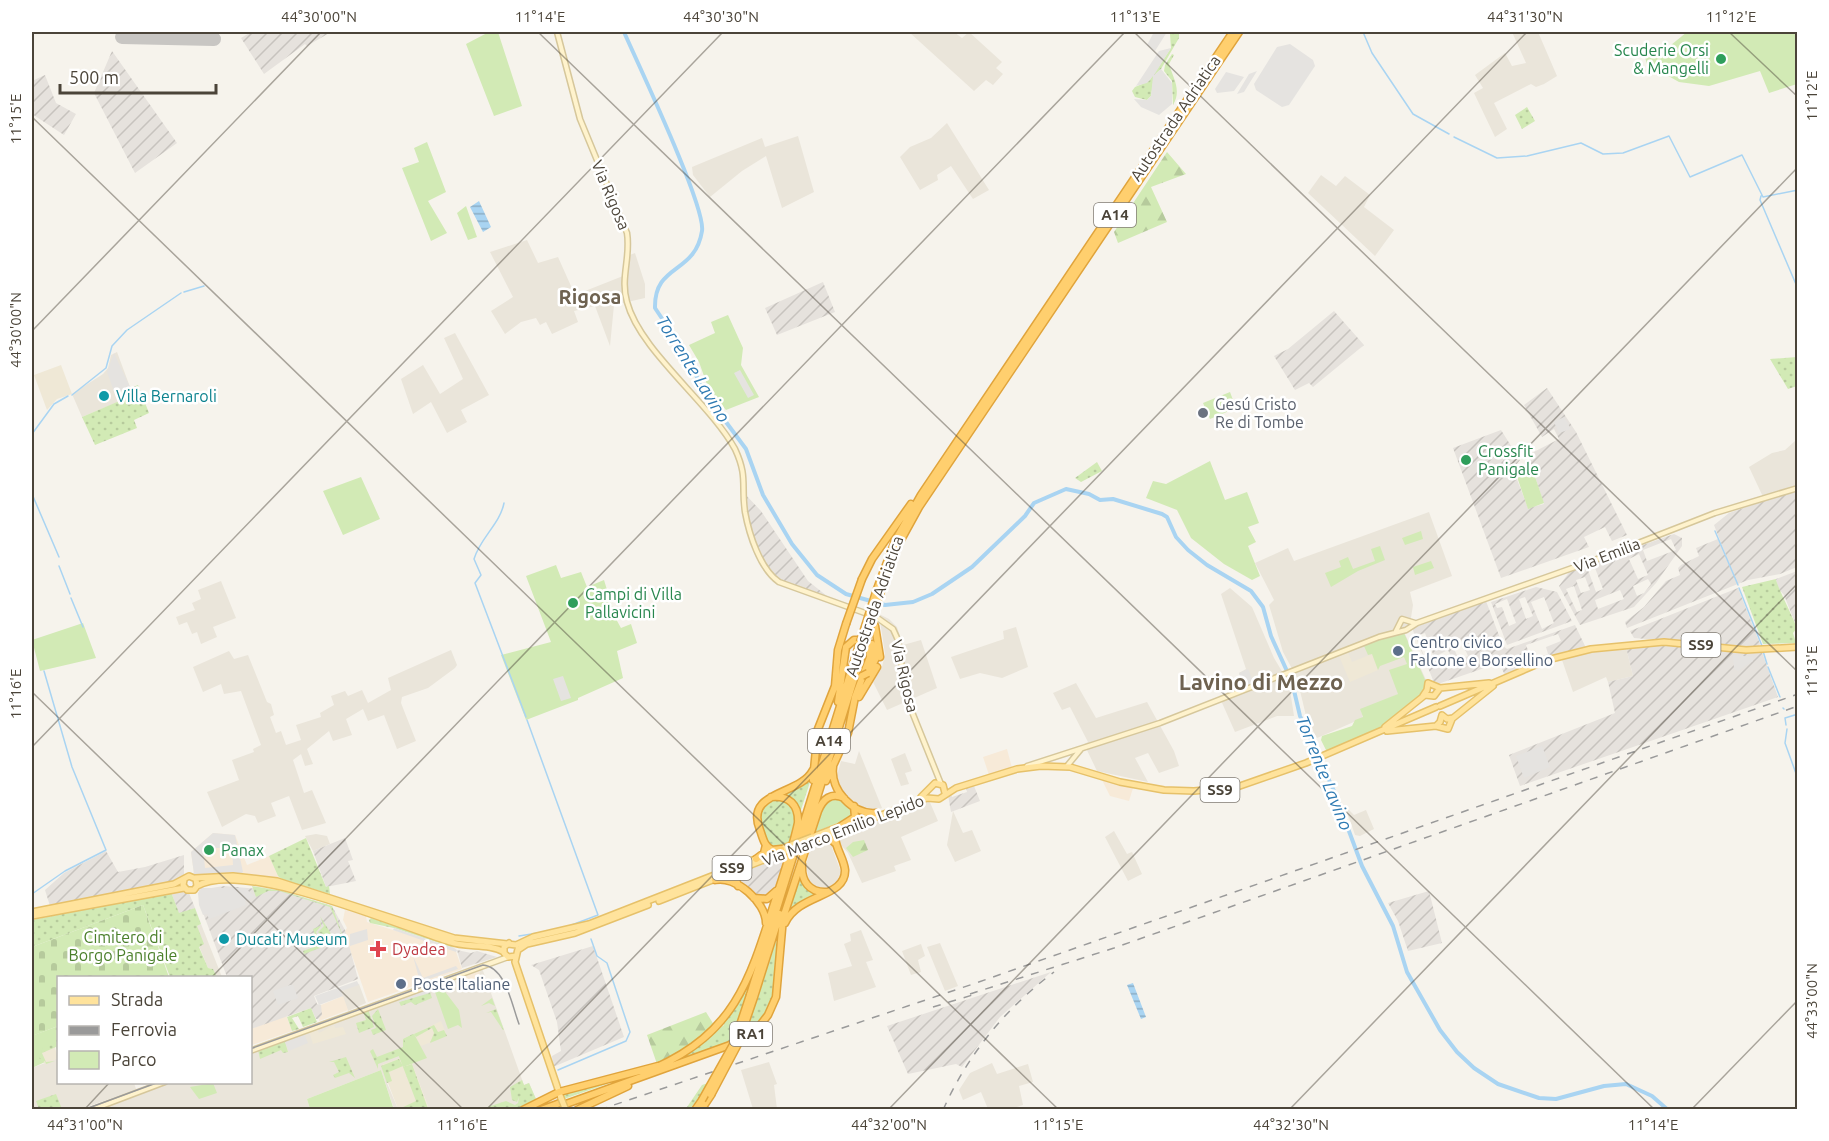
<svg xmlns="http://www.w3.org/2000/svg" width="1829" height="1141" viewBox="0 0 1829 1141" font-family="Ubuntu,sans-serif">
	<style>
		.residential { fill: #eae5da }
		.commercial { fill: #f7ead8 }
		.industrial { fill: url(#industrial-furrows); fill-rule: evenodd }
		.education { fill: #efe8d6 }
		.grass { fill: url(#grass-dots) }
		.forest { fill: url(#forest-firs) }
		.cemetery { fill: url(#cemetery-stones) }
		.park { fill: #d2eab5 }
		.parking { fill: #e5e3e0; fill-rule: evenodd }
		.water { fill: url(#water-rules) }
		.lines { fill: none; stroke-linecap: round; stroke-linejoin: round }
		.stream { stroke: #a9d4f2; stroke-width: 1.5 }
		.river { stroke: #a9d4f2; stroke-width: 4 }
		.taxiway { stroke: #c8c6c3; stroke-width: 5 }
		.runway { stroke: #c8c6c3; stroke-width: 14 }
		.secondary-casing { stroke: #d6c79b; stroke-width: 7 }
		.primary-casing { stroke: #e6c16a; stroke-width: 8 }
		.motorway-casing { stroke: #e0a43c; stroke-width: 9 }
		.secondary { stroke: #fff3cd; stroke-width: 4 }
		.primary { stroke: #ffe39c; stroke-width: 5 }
		.motorway { stroke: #ffcf6e; stroke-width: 6 }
		.tram { stroke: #9a9a9a; stroke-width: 1.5 }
		.rail { stroke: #9a9a9a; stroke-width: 1.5; stroke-dasharray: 8 8; stroke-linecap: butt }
		.primary-bridge-casing { stroke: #e6c16a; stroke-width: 8; stroke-linecap: butt }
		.motorway-bridge-casing { stroke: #e0a43c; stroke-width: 9; stroke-linecap: butt }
		.primary-bridge { stroke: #ffe39c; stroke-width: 5 }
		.motorway-bridge { stroke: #ffcf6e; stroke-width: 6 }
		.ticks { fill: none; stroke: #4b4439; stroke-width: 1.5; stroke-opacity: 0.45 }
		.leisure-dot { fill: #2e9e5b; stroke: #fff; stroke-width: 2 }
		.culture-dot { fill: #0f9aa8; stroke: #fff; stroke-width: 2 }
		.worship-dot { fill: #6b7280; stroke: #fff; stroke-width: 2 }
		.service-dot { fill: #5c6f8a; stroke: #fff; stroke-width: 2 }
		.health-dot { fill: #e0444e; stroke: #fff; stroke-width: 2 }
		.labels { text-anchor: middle; stroke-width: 5; stroke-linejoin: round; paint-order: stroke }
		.shield { fill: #fff; stroke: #817c74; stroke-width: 1.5 }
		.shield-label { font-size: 15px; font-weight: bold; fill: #4b4439 }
		.leisure-label { font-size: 16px; fill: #27864d; stroke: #fff; text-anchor: start }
		.street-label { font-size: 16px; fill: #4b4439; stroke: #fff }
		.culture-label { font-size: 16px; fill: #0d838f; stroke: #fff; text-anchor: start }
		.worship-label { font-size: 16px; fill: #5b616d; stroke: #fff; text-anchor: start }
		.service-label { font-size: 16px; fill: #4e5e75; stroke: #fff; text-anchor: start }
		.park-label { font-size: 16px; fill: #4a7f2a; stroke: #fff }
		.health-label { font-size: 16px; fill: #be3a42; stroke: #fff; text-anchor: start }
		.water-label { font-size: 18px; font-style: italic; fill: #2e7ab2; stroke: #fff }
		.quarter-label { font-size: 20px; font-weight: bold; fill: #6e6250; stroke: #fff }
		.district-label { font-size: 22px; font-weight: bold; fill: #6e6250; stroke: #fff }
		.neatline { fill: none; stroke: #4b4439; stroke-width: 2 }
		.ticks-label { font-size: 15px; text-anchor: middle; fill: #4b4439 }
	</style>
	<defs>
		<pattern id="industrial-furrows" width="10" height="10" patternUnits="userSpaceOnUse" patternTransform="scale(1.5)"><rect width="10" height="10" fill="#e6e2dd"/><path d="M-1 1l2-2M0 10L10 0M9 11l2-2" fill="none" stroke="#c7c3be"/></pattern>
		<pattern id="grass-dots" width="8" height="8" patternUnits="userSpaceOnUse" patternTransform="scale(1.5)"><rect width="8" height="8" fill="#d2eab5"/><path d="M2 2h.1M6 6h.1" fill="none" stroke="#b6ca9c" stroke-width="1.8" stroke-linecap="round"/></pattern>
		<pattern id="forest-firs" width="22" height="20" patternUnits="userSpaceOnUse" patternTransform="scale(1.5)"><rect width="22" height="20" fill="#d2eab5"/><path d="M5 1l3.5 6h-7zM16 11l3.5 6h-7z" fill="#b6ca9c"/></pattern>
		<pattern id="cemetery-stones" width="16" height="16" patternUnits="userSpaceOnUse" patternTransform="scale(1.5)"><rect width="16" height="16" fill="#d2eab5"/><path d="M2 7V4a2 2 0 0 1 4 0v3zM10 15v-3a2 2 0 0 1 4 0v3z" fill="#b6ca9c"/></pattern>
		<pattern id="water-rules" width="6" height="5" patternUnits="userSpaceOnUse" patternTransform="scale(1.5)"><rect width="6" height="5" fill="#a9d4f2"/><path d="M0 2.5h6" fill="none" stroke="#8caec5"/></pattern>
	</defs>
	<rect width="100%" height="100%" fill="#f6f3ec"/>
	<!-- residential -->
	<path class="residential" d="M909,32h45l8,6 7,-6 33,30 -6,6 7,6 -10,11 -7,-5 -12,11z
		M1512,32h26l19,44 -13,8 -8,3 -5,-3 -37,19 13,26 -12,8 -21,-44 9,-5 -8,-13 30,-22 7,13 14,-3z
		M947,123l42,67 -16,9 -22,-33 -14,9 1,5 -18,10 -20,-33 10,-10 21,-9z
		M798,136l16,56 -32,16 -16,-52 -24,15 -32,26 -17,-22 -1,-8 70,-29 3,9z
		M1321,175l15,11 9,-10 25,19 -6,12 30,23 -19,26 -67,-63z
		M527,240l11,23 20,-6 17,38 48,-19 4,-20 8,-3 10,31v14l-31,7 -4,41 -15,-40 -21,5 4,11 -26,12 -6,-12 -6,3 -4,-7 -15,4 -16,12 -14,-23 22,-14 -23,-45z
		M455,333l34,62 -28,15 6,12 -20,11 -16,-31 -18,12 -12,-35 22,-14 17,29 23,-15 -19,-41z
		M117,352l13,35 -9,5 4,7 -43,18 -10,-23 31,-20 5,-6 3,-13z
		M1795,441l2,1v46l-33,11 -15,-32 23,-14 13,-3z
		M1429,512l23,64 -42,16 3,13 -3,19 -6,3 1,7 22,48 -66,28 2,8 -46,20 -10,-18 -10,-42 -14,-26 -14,-47 5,-5 -19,-37 33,-15 6,13z
		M221,581l15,37 -23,9 4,10 -16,7 -4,-12 -5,2 -5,-12 -8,3 -3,-8 19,-7 -3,-7 9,-4 -3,-9z
		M1230,588l22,19 22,51 9,15 5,2 5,11 -3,4 4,26h-17l-42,16 -16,-36 25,-9 -5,-14 7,-4 -25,-75z
		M879,614l10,5 8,8 6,18 18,-5 16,48 -50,22 -14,-28 9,-15 3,-13z
		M1016,627l12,40 -26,11 -22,-5 -20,6 -9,-22 53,-18 -1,-8z
		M1626,647l7,29 -25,6 -2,-5 -33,15 -12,-35z
		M451,650l6,15 -2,3 -27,20 -26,9 -1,6 15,38 -19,8 -13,-34 -16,6 -5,-12 -17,10 6,16 -19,6 -4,-10 -22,18 6,15 -8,2 -4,-12 -8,6 11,33 8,-3 14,33 -24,7 -13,-34 -18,7 5,13 -18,7 -3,-7 -9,-2 -24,13 -15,-35 32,-12 -7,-20 22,-8 -1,-3 8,-4 -20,-54 -17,3 -3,-10 -18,8 -10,-25 36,-16 5,8 14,-4 19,47 4,2 3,11 -4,2 6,16 5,-2 5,14 15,-5 -5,-15 25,-8 -1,-4 14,-8 -3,-9 14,-5 3,5 14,-6 6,13 23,-13 -3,-12z
		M1076,683l20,35 51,-16 27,49 5,15 -20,7 -11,-20 -13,5 13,24 -51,-11 -13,-27 4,-2 -18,-35 -8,3 -9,-17z
		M859,751l23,57 -10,3 -7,-1 -26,-20 -3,-11 5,-18 14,3z
		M905,753l7,18 -7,2 4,11 -8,2 -10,-27z
		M929,800l9,21 -37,16 10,23 -17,6 2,5 -34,12 -14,-30 -7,-8 -4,-1 2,-10z
		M1345,806l9,9 12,-5 8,19 -14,7 -5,-1z
		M953,811l10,22 9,-3 9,21 -26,11 -8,-17z
		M1114,831l13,23 5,-2 10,22 -14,7 -23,-44z
		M316,834l11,2 3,8 -17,7 -8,-15z
		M824,843l10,1 -2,4 9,24 -6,13 -12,5 -13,-6 -4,-18 4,-17z
		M201,924l21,53h-5l-4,-8 -5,-1 -9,-22 -2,-20z
		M861,930l12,30 -7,2 10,25 -42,14 -6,-28 24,-7 -8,-22 7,-3 -1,-7z
		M940,943l18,43 -13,5 -18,-44z
		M921,944l4,12 -7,4 3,12 -10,3 -9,-24z
		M482,968l42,117 5,-2 7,16 -21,10h-86l-17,-45 -25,19 11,26h-4l-13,-39 -74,29 3,10 -202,1 1,-5 60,-22 81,-1 1,-29z
		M359,984l7,19 -18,8 -8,-20z
		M58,1058v24l76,1 2,6 19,-6 -74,26 -49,1v-42z
		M769,1062l8,22 -3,1 3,24h-24l-12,-39z
		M992,1063l5,11 31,-10 5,18 -14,4 4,19 -12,4h-23l-7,-17 -18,8 -4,-10 11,-17z"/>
	<!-- commercial -->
	<path class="commercial" d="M1007,749l5,19 -23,7 -6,-18z
		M1102,780l31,8 -4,13 -19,-5z
		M213,833l22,2 12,30 22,-9 9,20 5,4 -32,-6 -51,3 -6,-3 -3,-22z
		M345,910l21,6 1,6 88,27 7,20 -94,33 -24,-70 3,-4 -4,-8z
		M479,969l1,4 -5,9 -12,4 -7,-5 -1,-4z
		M343,996l5,14 -29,11 2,-16z
		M286,1015l6,16 -40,14 -1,-16z"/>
	<!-- industrial -->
	<path class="industrial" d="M251,32h80l-24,14 -2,-2 -41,30 -23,-36z
		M112,51l65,92 -42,30 -41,-80z
		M45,75l11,28 20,11 -12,21 -32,-21v-33z
		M823,282l12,30 -58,23 -12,-27z
		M1334,311l30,34 -51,42 -4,-4 -14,7 -21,-34 14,-7z
		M1547,388l29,44 51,103 -15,6 -7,-14 -21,10 5,10 -88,31 -48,-130 48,-18 19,30 -7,9 15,39 16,-4 -16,-49 31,-16 -5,-10 -12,8 -18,-32z
		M1797,490v77l-17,7 -32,6 -121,48 -2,-6 19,-15 22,-26 14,-6 -2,-7 3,-3 18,-9 -3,-8 22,-9 18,42 -22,-56 15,-12z
		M743,492l18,19 47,70 19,15 -16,-2 -33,-13 -12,-12 -24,-55z
		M1674,534l8,4v8l-26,37 -22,24 -54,18 -21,-39 11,-15zM1671,539l5,11 -29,11 -4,-11zM1639,554l9,21 -10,4 -9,-20zM1595,568l8,21 -7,3 -8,-22zM1585,577l5,13 -9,3 -5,-13zM1648,579l3,5 -7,9 -7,3 -4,-10zM1574,586l8,24 -5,2 -11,-23zM1620,590l4,9 -26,10 -3,-9z
		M1797,571v57l-13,-33 -7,-8 -1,-8z
		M1536,587l21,5 15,29 -65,24 -16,-43zM1525,597l8,19 -7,3 -7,-20zM1544,597l10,26 -12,6 -11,-27zM1507,599l9,24 -7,3 -7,-19 -5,1 -2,-4z
		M1738,588l22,56 -2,4 -124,-10 -4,-7z
		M1486,601l17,45 4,3 68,-24 11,23 -25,5 -56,22 -6,-12 -64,22 -23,-57zM1425,633l12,32 -8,3 -13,-32zM1558,634l3,7 -15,6 2,7 -24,9 -3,-7 8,-3 -3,-8zM1460,638l8,18 -9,4 -8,-18zM1448,650l6,13 -10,5 -6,-13z
		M1665,644l97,8 16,45 -258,89 -11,-31 106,-42 -7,-31 25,-6 -7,-29z
		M974,786l6,15 -29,11 -3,-17 3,-2 1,4 15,-5 -1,-4z
		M345,838l8,22 -5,1 8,20 -30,6 -13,-36z
		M106,851l12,21 27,-5 39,-12v23l-26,7 -108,21 -5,-16 19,-17z
		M786,855l-11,34 -9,7 -7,1 -19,-12 -2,-7 7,-7z
		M224,886l58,5 50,15 13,24 13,49 -44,17 3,8 4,1 1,10 -4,4h-2l-5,-11 -60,21 -1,-51 -23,-1 -28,-75v-12z
		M182,890l7,3 6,15 -16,6 -8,-22z
		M1429,891l13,52 -34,8 -10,-30 -10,-18z
		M593,946l31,91 -71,30 -1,-11 9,-5 -4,-29 -18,-52 -8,-5z
		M457,950l14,3 6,-2 20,6 -35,11z
		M1051,972l-51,45 -38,50 -6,-3 -48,10 -21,-48z"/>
	<!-- education -->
	<path class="education" d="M61,365l11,29 -15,5 -10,11 -13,-35z
		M1348,652l4,10 20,-8 6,16 -28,12 -11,-26z
		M441,1021l6,15 -26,10 -7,-12z
		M334,1025l1,3 8,-1 3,7 -33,10 -4,-13 7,-3 3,5z
		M54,1044l4,14 -12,6 -7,-5 4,-12z
		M400,1058l3,9 9,-4 17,46h-31l-17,-44z"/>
	<!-- grass -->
	<path class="grass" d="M1173,32h6v6l-18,31 -7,7 -3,20 -4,4 -12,-3 -3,-6 3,-4 14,-6 22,-33 -1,-14z
		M1172,54l2,1 -5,9c4,14 13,26 4,41l-1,-24 -8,-10 1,-6z
		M1527,107l8,14 -13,8 -7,-14z
		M1797,357v29l-9,3 -18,-30z
		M138,385l11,28 -15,7 3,8 -42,17 -13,-28 42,-18 -3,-7z
		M1097,462l5,9 -21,11 -6,-4z
		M1776,579c0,5 17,38 21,49l-4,5 3,10 -33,1 -21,-57z
		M811,779l-11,34 -20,-18z
		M777,798c25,10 19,20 15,44l-18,7c-16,-11 -15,-28 -11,-45z
		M306,838l20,49 3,-1 1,8 -47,-14 -5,-4 -9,-20z
		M801,873l17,21 -31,21z
		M252,886l30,5 50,15 12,33 -40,15 -1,-3 11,-4 -3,-7 5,-2 -3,-9 7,-3 1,-5v5l-5,6 5,13 19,-6 1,-7 -11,-25 -51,-16h-11l-12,6z
		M171,892l8,21 16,-5 6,16 -4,2 7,18 -5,3 9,21 5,1 4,8h-47l-27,-72 -111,42v-27z
		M320,916l13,21 -9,5 -6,-10 6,-6z
		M371,918l76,25 7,5 -60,-20 -24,-5 -1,-3z
		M779,931c-2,47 3,73 -35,106z
		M753,977l-23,67 -66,23 60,-42v-4z
		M430,992l2,6 -17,7 -4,-3 -10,4 -2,-4z
		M492,998l12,32h-1l-12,-18 -5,1 10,-4 -1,-3 -6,-3 -8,3z
		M311,1008l6,14 -14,5 -5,-11 -6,2 7,11 -7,2 -5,-14z
		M368,1009l6,18 -15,6 -3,-10 10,-3 -3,-9z
		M378,1009l8,21 -13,5 -2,-5 5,-2 -4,-12z
		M434,1025l4,7 6,-2 3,6 -17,7 4,-10 -2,-5 -16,9 -2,-3z
		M58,1026v28l-2,-7 -14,6 4,9 9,-1 -9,3 -1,-3h-13v-25z
		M304,1032l-19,10 3,10 -5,1 -2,-3 -21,9 -2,-9z
		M413,1034l7,14 -42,16v5l-8,-18 3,-2 4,8 26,-10v-8z
		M346,1057l9,21 -6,-5 -14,5 -2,-3 6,-3 -5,-10h-5z
		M399,1059l4,7 -14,6 3,9 -5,2 -6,-17z
		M412,1064l16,45h-29l17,-8 -13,-34z
		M624,1078l-60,21 -1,-6z
		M522,1080l2,5 5,-2 7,16 19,-9 -36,19 -41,1 28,-9 9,4 3,-2 1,-6 -2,5 -5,-2 -2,-13z
		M711,1082l-21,27 -5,1 17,-25z
		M56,1094l6,15h-23l-3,-8z"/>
	<!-- forest -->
	<path class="forest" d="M1167,152l19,22 -35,13 16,35 -49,21 -4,-11z
		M864,840l4,10 -15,7 -7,-9 7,-6z
		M706,1012l8,13 -29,25 -28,14 -10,-29z"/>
	<!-- cemetery -->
	<path class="cemetery" d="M143,905l26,72 -111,1v48l-26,10v-89z"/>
	<!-- park -->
	<path class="park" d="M489,32h9l24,74 -28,10 -28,-72z
		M1687,32h110v52l-28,9 -9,-22 -51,15 -30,-4 -32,-18 -3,-10 27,-9z
		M427,142l19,50 -18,9 19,32 -16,8 -29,-73 17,-6 -5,-14z
		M466,206l11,31 -9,3 -11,-27z
		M728,315l15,33 -2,17 18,32 -33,13 -17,-20 -10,-28 -10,-17 26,-12 -4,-11z
		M1230,392l6,16 -26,11 -7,-16z
		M1210,461l15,39 22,-8 12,31 -11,4 8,15 -8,4 12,30 -8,4 -28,-16 -33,-26 -14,-28 -31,-12 7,-17 13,3z
		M1530,462l14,41 -16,6 -14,-41z
		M361,477l19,42 -37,16 -20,-44z
		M1421,531l2,8 -18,6 -3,-7z
		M1380,546l5,14 -27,11 -27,16 -6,-14 16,-6 -2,-6 9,-4 5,12 22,-8 -4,-12z
		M1431,561l3,7 -19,7 -2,-8z
		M556,565l5,13 20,-6 6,15 17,-7 12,39 5,9 10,-4 6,19 -20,8 6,27 -45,20v2l-52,20 -25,-65 50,-13 -25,-66z
		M83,623l13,35 -56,13 -8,-31z
		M1404,633l23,51 -1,7 -40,34 -59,27 -6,-12 1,-4 30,-10 3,-6 8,-3 -3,-8 38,-15 -9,-24 18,-6 -3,-7 -24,9 -2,4 -6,-16 -4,1 -4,-9 29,-12z
		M830,798h11l13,10 -1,9 -41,16 10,-28z
		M443,989l16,21 3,18 -4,-3 -10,4 -13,-37z
		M52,1029l5,14 -14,4 -4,11 6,4 -13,6v-32z
		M414,1034l13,24 -24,9 -5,-13 10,-4 -4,-11z
		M381,1070l13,40 -84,-1 -3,-10z
		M213,1083l4,10 -18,6 -9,-12z"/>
	<!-- parking -->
	<path class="parking" d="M1154,32h13l-12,19 -8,-6z
		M1290,44l23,16 2,6 -26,39 -7,2 -26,-17 -2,-6 23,-37z
		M1171,48l-17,27 7,-6 11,14v21l-13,11 -18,-8 -7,-8 13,1 4,-4 2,-20 -6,7 -11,3 23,-35z
		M1257,71l-13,21 -7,2 12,-20z
		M1226,72l18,5 -10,14 -17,2 -2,-4z
		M114,353l16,34 -15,7 -8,-22z
		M740,370l14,25 -6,3 -14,-25z
		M1564,417l7,12 -12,4 -5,-11z
		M1733,655l20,2v4l-15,10 -4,-2z
		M1248,669l6,14 -10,4 -5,-14z
		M563,676l8,22 -10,3 -8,-22z
		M1542,746l8,21 -26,11 -8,-22z
		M213,833l22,2 8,37 -2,2 -41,3 -6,-3 -3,-22zM232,847l1,18 -28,3 -2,-19z
		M201,888h44l10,9 -10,4 1,4 -37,14 -2,-5 -4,1 -4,-10 -1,-12z
		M394,928l60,20 3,2 -1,2 -63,-22z
		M367,929l1,11 -18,6v-12z
		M413,956l10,22 33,-12 2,3 -38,13z
		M357,981l2,4 -18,6 2,5 -24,9 -4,-9z
		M290,985h3l5,13 -20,7 -5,-14z
		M428,988l2,5 -31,9 -1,-4z
		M304,1034l4,9 -19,8 -4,-9z"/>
	<!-- water -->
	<path class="water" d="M479,201l12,26 -8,5 -13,-25z
		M1133,983l13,34 -5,2 -14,-34z"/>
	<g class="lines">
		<!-- stream -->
		<path class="stream" d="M1363,32l9,21 41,61 36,20
			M1454,137l43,21 30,-2 54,-13 22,11 20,-1 46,-17 21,41 52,-22 21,42 35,-7
			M1761,196l-1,4 38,89
			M184,292l20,-6
			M72,395l34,-27 6,-22 15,-16 54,-37
			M32,434l22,-30 14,-8
			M32,437v-1
			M32,494l27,63
			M504,503c-4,21 -24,35 -30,56l7,16 -6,8 51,134
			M1715,531l23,54
			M59,566l11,28
			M1739,588l23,58
			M71,598l12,29
			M1763,651l4,13
			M1768,667l12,30
			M1783,708l1,1
			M527,720l71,195 -29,11
			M1786,725l-1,-7 13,-4
			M1787,729l-2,14 13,36
			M32,894l33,-23 41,-21 -34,-83 -28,-96
			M519,936l25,-4
			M558,1070l68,-29 4,-9 -23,-69 -10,-7 -6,-17"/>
		<!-- river -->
		<path class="river" d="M624,32c14,32 82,175 78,199 -7,44 -48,32 -47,77l34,51 14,32 43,58 17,46 29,49 25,31 29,19 39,11 28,-3 19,-8 40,-27 53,-51 9,-13 32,-14 23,5 11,6 13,-1 49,15 5,3 9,20 12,13 19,15 44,26 12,16 8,29 21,46 8,34 34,75 28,75 31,60 14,46 33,58 17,22 17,16 24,16 41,14 17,1 48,-13 22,-2 26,12 16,14"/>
		<!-- taxiway -->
		<path class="taxiway" d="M211,32v6"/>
		<!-- runway -->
		<path class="runway" d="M122,37l92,2"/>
		<!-- secondary casing -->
		<g class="secondary-casing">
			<path id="secondary" d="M557,32l23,87 47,114c4,24 -7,45 0,69 13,49 82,100 108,147 13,28 6,36 10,63 4,22 15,57 34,70l97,35 17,12 5,11 8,57 35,87
				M1396,631l6,-12 13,4
				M1027,766l133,-43 219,-86 27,-7 11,-7 175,-62 123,-48 83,-25
				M1067,766l14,-17
				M250,1051l258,-94
				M91,1110l74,-28"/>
		</g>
		<!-- primary casing -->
		<g class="primary-casing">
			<path id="primary" d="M1423,696l4,-6 1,-7 12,5
				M1440,706l107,-46 44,-11 73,-7 82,8 52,-3
				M1436,726l12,3 4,-10
				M1385,727l40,-32 9,1 6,-8 49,-5
				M1387,731l49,-5 4,-4 2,-7 5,4 6,-1 40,-32
				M921,797l14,-14 8,2 2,8
				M849,827l78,-29 12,1 17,-11 61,-19 24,-3 29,1 50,15 44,8 30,1 43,-4 69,-24 130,-56
				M812,837l52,-20
				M811,842l30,-12
				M195,878l38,-2 44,5 177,57 62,7
				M197,886c46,-27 202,40 253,56 16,6 39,1 54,10
				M659,901l130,-51
				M32,912l142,-28 15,-8 7,3 1,7 -3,4h-7l-4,-5 1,-5
				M32,916l152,-28
				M509,943l-5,4v6l4,4 8,-1
				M516,945l17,-8 56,-13 202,-79
				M518,949l-3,13 46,136
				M518,950l9,-6 48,-11 73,-28"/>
		</g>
		<!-- motorway casing -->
		<g class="motorway-casing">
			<path id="motorway" d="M862,579l10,-20 39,-55
				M877,589l18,-48 26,-46 312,-463
				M881,591l16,-44 22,-40 320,-475
				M875,626l5,31
				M868,673l8,-15 -4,-14
				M859,697l18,-30
				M833,767c-3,23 20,48 43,46
				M813,780l5,-51 17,-43 3,-36 8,-26
				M826,781l22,-48 7,-36 15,-40v-11l-7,-6h-9l-8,7 -8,55
				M841,826l14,-9 -1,-11
				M805,836l60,-192
				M820,838h10l5,5
				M781,849l-9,1c-8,-4 -9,-12 -12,-20 -16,-40 40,-34 53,-60
				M756,859l8,-6 2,-8
				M802,864c-1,17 7,29 25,28
				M715,880c20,-5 51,22 51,43
				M738,886l-3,-10 9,-8
				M754,898l13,1 9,-8
				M785,923c14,-30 61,-25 60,-53 -1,-11 -9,-21 -10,-32l3,-5 13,-7
				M750,995l110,-353
				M754,997l26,-83
				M655,1068c78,-35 94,-85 118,-161 9,-28 19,-56 25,-84 1,-18 -9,-28 -27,-26
				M566,1104l164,-59 28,-17 10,-13 8,-18 7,-79 35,-107c5,-12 13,-19 26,-13
				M523,1110l36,-18 99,-26
				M541,1110l19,-7
				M577,1110l51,-24
				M695,1110l7,-10
				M701,1110l10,-15"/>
		</g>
		<!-- secondary -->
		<use href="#secondary" class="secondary"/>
		<!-- primary -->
		<use href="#primary" class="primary"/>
		<!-- motorway -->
		<use href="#motorway" class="motorway"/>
		<!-- tram -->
		<path class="tram" d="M250,1049l233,-84c23,2 29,41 36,59
			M83,1110l76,-28"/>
		<!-- rail -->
		<path class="rail" d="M970,994l144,-46 684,-242
			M933,1007l46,-14
			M599,1110l377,-127 822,-289
			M943,1110c25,-56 63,-102 111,-138"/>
		<!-- primary-bridge casing -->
		<g class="primary-bridge-casing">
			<path id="primary-bridge" d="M791,845l21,-8
				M789,850l22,-8
				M561,1098l4,10"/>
		</g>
		<!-- motorway-bridge casing -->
		<g class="motorway-bridge-casing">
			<path id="motorway-bridge" d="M846,624l16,-45
				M860,642l17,-53
				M865,644l16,-53
				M862,676l6,-3
				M711,1095l27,-51 16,-47
				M702,1100l32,-57 16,-48"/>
		</g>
		<!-- primary-bridge -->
		<use href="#primary-bridge" class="primary-bridge"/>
		<!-- motorway-bridge -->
		<use href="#motorway-bridge" class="motorway-bridge"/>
	</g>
	<!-- ticks -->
	<path class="ticks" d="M538,32l1117,1078M1134,32l664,640M1729,32l69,65M32,117l1027,993M32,331l289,-299M32,692l432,418M32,747l691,-715M211,978l914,-946M84,1110l26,-28M486,1110l1041,-1078M888,1110l910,-943M1289,1110l509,-527M1691,1110l107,-110"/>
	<!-- markers -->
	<g class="leisure-dot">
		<circle cx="1721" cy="59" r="6"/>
		<circle cx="1466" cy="460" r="6"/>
		<circle cx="573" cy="603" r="6"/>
		<circle cx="209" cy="850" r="6"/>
	</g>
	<g class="culture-dot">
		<circle cx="104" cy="396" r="6"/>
		<circle cx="224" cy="939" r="6"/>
	</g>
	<circle class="worship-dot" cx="1203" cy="413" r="6"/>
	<g class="service-dot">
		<circle cx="1398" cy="651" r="6"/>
		<circle cx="401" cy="984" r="6"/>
	</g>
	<path class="health-dot" d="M375 940h6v6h6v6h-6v6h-6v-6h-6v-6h6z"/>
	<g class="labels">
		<!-- shield labels -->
		<g class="shield">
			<rect x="1094" y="203" width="42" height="24" rx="4.5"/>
			<rect x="1681.5" y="633" width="39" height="24" rx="4.5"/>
			<rect x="808" y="729" width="42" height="24" rx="4.5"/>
			<rect x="1200.5" y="778" width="39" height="24" rx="4.5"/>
			<rect x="712.5" y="856" width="39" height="24" rx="4.5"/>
			<rect x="730" y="1022" width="42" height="24" rx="4.5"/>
		</g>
		<g class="shield-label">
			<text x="1115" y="220">A14</text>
			<text x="1701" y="650">SS9</text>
			<text x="829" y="746">A14</text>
			<text x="1220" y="795">SS9</text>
			<text x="732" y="873">SS9</text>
			<text x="751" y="1039">RA1</text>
		</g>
		<!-- leisure labels -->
		<g class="leisure-label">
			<text x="1709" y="56" text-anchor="end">Scuderie Orsi<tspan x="1709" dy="18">&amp; Mangelli</tspan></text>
			<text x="1478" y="457">Crossfit<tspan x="1478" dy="18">Panigale</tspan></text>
			<text x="585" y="600">Campi di Villa<tspan x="585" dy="18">Pallavicini</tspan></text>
			<text x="221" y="856">Panax</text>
		</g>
		<!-- street labels -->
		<g class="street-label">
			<text transform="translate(1175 118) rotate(-56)" y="6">Autostrada Adriatica</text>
			<text transform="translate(611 195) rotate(67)" y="6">Via Rigosa</text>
			<text transform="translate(1607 555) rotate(-21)" y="6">Via Emilia</text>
			<text transform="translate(874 606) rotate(-71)" y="6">Autostrada Adriatica</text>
			<text transform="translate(905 676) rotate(77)" y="6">Via Rigosa</text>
			<text transform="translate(843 830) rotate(-21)" y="6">Via Marco Emilio Lepido</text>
		</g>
		<!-- culture labels -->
		<g class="culture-label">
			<text x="116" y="402">Villa Bernaroli</text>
			<text x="236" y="945">Ducati Museum</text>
		</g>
		<!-- worship labels -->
		<g class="worship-label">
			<text x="1215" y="410">Gesú Cristo<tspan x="1215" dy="18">Re di Tombe</tspan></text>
		</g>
		<!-- service labels -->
		<g class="service-label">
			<text x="1410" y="648">Centro civico<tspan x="1410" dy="18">Falcone e Borsellino</tspan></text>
			<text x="413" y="990">Poste Italiane</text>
		</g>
		<!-- park labels -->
		<g class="park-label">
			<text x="123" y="943">Cimitero di<tspan x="123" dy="18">Borgo Panigale</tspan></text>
		</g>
		<!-- health labels -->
		<g class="health-label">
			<text x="392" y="955">Dyadea</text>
		</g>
		<!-- water labels -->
		<g class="water-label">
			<text transform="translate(693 369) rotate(58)" y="6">Torrente Lavino</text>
			<text transform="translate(1324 773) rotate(68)" y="6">Torrente Lavino</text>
		</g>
		<!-- quarter labels -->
		<g class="quarter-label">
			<text x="590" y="304">Rigosa</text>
		</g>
		<!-- district labels -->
		<g class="district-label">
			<text x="1261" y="690">Lavino di Mezzo</text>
		</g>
	</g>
	<!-- border -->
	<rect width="1829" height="1141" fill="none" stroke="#ffffff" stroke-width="66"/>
	<!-- legend -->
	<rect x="57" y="976" width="195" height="108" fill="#ffffff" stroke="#b7b4b0" stroke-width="1.5"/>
	<rect x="69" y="996" width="30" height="9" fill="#ffe39c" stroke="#b7b4b0" stroke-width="1.5"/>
	<text x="111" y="1006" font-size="18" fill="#4b4439">Strada</text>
	<rect x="69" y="1026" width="30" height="9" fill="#9a9a9a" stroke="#b7b4b0" stroke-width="1.5"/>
	<text x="111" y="1036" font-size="18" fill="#4b4439">Ferrovia</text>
	<rect x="69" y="1051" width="30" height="18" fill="#d2eab5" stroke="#b7b4b0" stroke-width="1.5"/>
	<text x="111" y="1066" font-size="18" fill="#4b4439">Parco</text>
	<!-- scale -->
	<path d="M60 84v9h156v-9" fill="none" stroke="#4b4439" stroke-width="3"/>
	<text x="69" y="84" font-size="18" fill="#4b4439" stroke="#ffffff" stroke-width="4.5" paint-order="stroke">500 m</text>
	<rect x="33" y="33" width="1763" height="1075" class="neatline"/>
	<g class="ticks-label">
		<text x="319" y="22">44°30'00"N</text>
		<text x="540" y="22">11°14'E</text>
		<text x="721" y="22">44°30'30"N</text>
		<text x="1135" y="22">11°13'E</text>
		<text x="1525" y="22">44°31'30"N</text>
		<text x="1731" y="22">11°12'E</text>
		<text transform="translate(1812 96) rotate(-90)" y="5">11°12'E</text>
		<text transform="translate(16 119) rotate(-90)" y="5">11°15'E</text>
		<text transform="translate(16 330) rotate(-90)" y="5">44°30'00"N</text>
		<text transform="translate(1812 671) rotate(-90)" y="5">11°13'E</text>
		<text transform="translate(16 694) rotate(-90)" y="5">11°16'E</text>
		<text transform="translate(1812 1001) rotate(-90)" y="5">44°33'00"N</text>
		<text x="85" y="1130">44°31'00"N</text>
		<text x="462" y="1130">11°16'E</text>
		<text x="889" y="1130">44°32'00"N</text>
		<text x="1058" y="1130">11°15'E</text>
		<text x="1291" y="1130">44°32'30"N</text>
		<text x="1653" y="1130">11°14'E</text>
	</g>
</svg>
